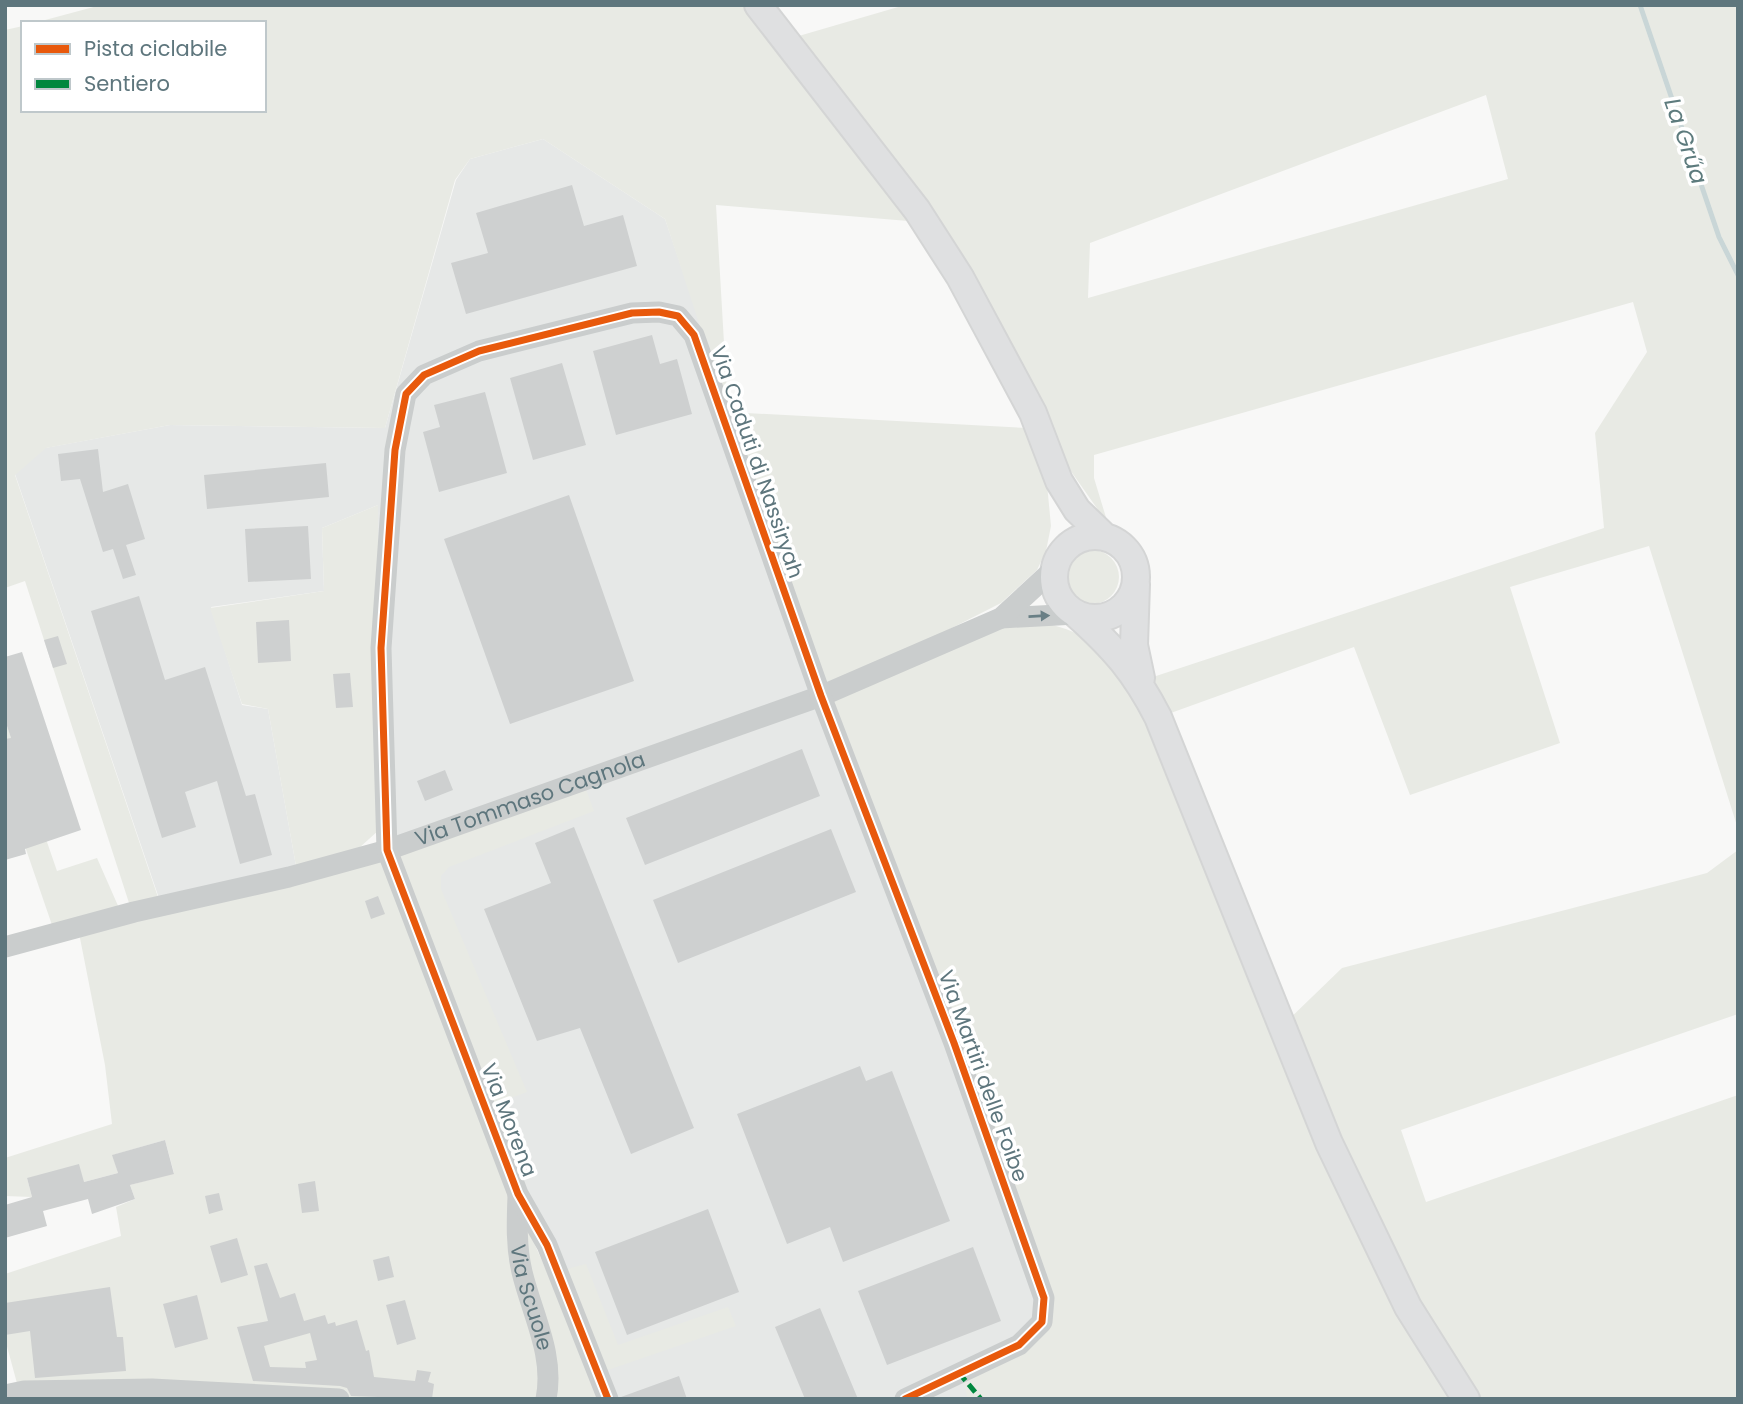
<svg xmlns="http://www.w3.org/2000/svg" width="1743" height="1404" viewBox="0 0 1743 1404" font-family="Poppins,sans-serif">
	<style>
		.built { fill: #e6e8e7 }
		.green { fill: #e8eae4; fill-rule: evenodd }
		.lines { fill: none; stroke-linecap: round; stroke-linejoin: round }
		.stream { stroke: #c9d6d7; stroke-width: 5 }
		.building { fill: #ced0d0; fill-rule: evenodd }
		.major-casing { stroke: #d4d5d5; stroke-width: 30 }
		.minor { stroke: #cacdcd; stroke-width: 21 }
		.major { stroke: #dfe0e1; stroke-width: 26 }
		.quiet { stroke: #00873e; stroke-width: 5; stroke-dasharray: 10 5; stroke-linecap: butt }
		.cycleway-casing { stroke: #fff; stroke-width: 11 }
		.cycleway { stroke: #e8590c; stroke-width: 7 }
		.oneway { fill: #697f85 }
		.labels { text-anchor: middle; stroke-width: 7; stroke-linejoin: round; paint-order: stroke }
		.street-label { font-size: 21px; fill: #5e767d; stroke: #fff }
		.water-label { font-size: 23px; font-style: italic; fill: #5d7b7d; stroke: #fff }
	</style>
	<rect width="100%" height="100%" fill="#f8f8f7"/>
	<!-- built -->
	<path class="built" d="M543,139l122,80 162,477 221,604 -79,99h-366l-223,-569 -2,-325 -56,23 2,63 -113,16 31,98 26,4 28,157 -132,47 -149,-439 30,-26 125,-23 215,3 71,-248 14,-21z"/>
	<!-- green -->
	<path class="green" d="M101,5h643l176,217 -204,-17 12,207 299,16 20,56 4,42 -5,25 -9,19 -36,33 -175,89 -98,-280 -63,-193 -122,-80 -73,20 -15,21 -70,248 -215,-3 -124,23 -31,27 144,425 -29,6 -105,-325 -20,7v-558l18,-4v84h241v-87h-230z
		M905,5h833v824l-89,-283 -139,41 50,156 -150,52 -56,-148 -186,67 -15,-37 451,-149 -9,-95 52,-81 -14,-50 -539,153v23l14,46 -47,-67 -53,-100 -223,-317zM1486,95l22,84 -420,119 2,-55z
		M378,505l1,325 -20,18 -63,18 -28,-157 -26,-5 -32,-96 114,-17 -2,-63z
		M1065 577a27 27 0 1 1 54 0a27 27 0 1 1-54 0Z
		M1043,623c48,9 61,30 90,65l326,711h-491l-7,-26 85,-49 -218,-628 177,-69z
		M5,720l52,151 40,-13 22,50 -66,20 -48,-140z
		M584,784l10,27 -145,56 -8,9v13l86,203 -35,13 -95,-252z
		M1738,850v164l-337,116 25,72 312,-107v304h-272l-184,-373 60,-58 365,-95z
		M384,858l130,340 26,166 -1,35h-153l-368,-12 -13,-48v-65l116,-38 -5,-29 19,-8 -5,-14 44,-12 -9,-33 -52,15 5,18 -34,9 -57,-4 5,19 -27,-1v-38l107,-34 -7,-59 -26,-132z
		M520,1211l83,188h-53z
		M586,1264l32,81 110,-38 8,19 -134,46 -43,-101z"/>
	<g class="lines">
		<!-- stream -->
		<path class="stream" d="M1640,5l79,232 19,38"/>
	</g>
	<!-- building -->
	<path class="building" d="M572,185l12,41 39,-11 14,51 -171,48 -15,-51 37,-10 -12,-40z
		M652,335l8,29 17,-5 15,55 -76,21 -23,-84z
		M562,363l24,82 -53,15 -23,-82z
		M485,392l22,81 -68,19 -16,-60 17,-5 -6,-22z
		M98,449l5,43 25,-8 17,55 -19,6 10,30 -13,4 -10,-30 -10,3 -23,-73 -19,2 -3,-27z
		M326,463l3,34 -122,12 -3,-34z
		M569,495l65,186 -124,43 -66,-185z
		M308,526l3,53 -63,3 -3,-53z
		M139,596l26,84 40,-13 41,129 9,-2 17,61 -32,9 -23,-83 -32,11 11,35 -34,11 -71,-227z
		M289,620l2,41 -33,2 -2,-41z
		M58,636l9,28 -14,4 -9,-28z
		M22,652l59,178 -56,19 1,5 -21,6v-121l6,-1 -6,-18v-63z
		M350,673l3,34 -17,1 -3,-34z
		M802,749l18,47 -175,69 -19,-47z
		M445,770l8,20 -28,11 -8,-20z
		M574,827l120,301 -63,26 -51,-126 -43,13 -53,-132 67,-26 -16,-40z
		M831,829l25,63 -178,71 -25,-63z
		M378,896l7,18 -14,5 -6,-18z
		M860,1066l6,15 26,-10 58,150 -107,41 -13,-35 -43,17 -50,-130z
		M165,1140l9,34 -44,11 5,14 -43,15 -4,-15 -45,12 4,15 -42,12v-33l27,-8 -5,-19 52,-14 5,18 34,-9 -6,-18z
		M315,1181l4,30 -17,2 -4,-29z
		M219,1193l4,17 -14,4 -4,-18z
		M708,1209l31,83 -112,43 -32,-83z
		M237,1238l11,37 -27,8 -11,-37z
		M973,1247l28,74 -114,44 -29,-74z
		M389,1256l5,21 -16,4 -5,-21z
		M267,1263l13,35 15,-5 9,28 21,-6 3,9 7,-2 1,4 21,-6 9,31 3,-1 5,27 41,4 2,-11 14,2 -3,10 6,2 -2,15 -81,-3 -4,-8 -7,-2 -87,-5 -16,-54 31,-6 -14,-55zM310,1333l7,27 -12,2 1,6 -36,-1 -6,-21z
		M110,1287l7,50h6l3,34 -91,7 -5,-47 -25,4v-32z
		M197,1295l11,44 -33,9 -12,-44z
		M405,1300l11,39 -19,6 -11,-40z
		M820,1308l38,91h-53l-30,-72z
		M679,1376l8,23h-66v-2z"/>
	<g class="lines">
		<!-- major casing -->
		<g class="major-casing">
			<path id="major" d="M758,5l159,205 43,67 73,136 26,68 18,29 27,26
				M1054 577a41 41 0 1 1 82 0a41 41 0 1 1-82 0Z
				M1136,584l-2,61 7,33
				M1076,614c38,34 59,58 82,103l171,426 79,164 58,92"/>
		</g>
		<!-- minor -->
		<g class="minor">
			<path d="M1001,618l75,-4"/>
			<path id="s1" d="M5,947l129,-35 155,-35 98,-27 434,-154 180,-78 53,-49"/>
			<path id="s2" d="M518,1196c-1,26 -2,51 4,76 10,42 33,83 24,127"/>
			<path d="M5,1395l19,-4 128,-2 187,10"/>
			<path d="M608,1399l-61,-154 -29,-51 -131,-344 -6,-202 14,-198 11,-56 18,-19 55,-24 153,-38 27,-1 19,4 16,19 127,361 133,347 90,255 -2,24 -23,23 -114,54"/>
		</g>
		<!-- major -->
		<use href="#major" class="major"/>
		<!-- quiet -->
		<path class="quiet" d="M959,1373l22,26"/>
		<!-- cycleway casing -->
		<g class="cycleway-casing">
			<path id="cycleway" d="M608,1399l-61,-154 -29,-51 -131,-344 -6,-202 14,-198 11,-56 18,-19 55,-24 153,-38 27,-1 19,4 16,19 127,361 133,347 90,255 -2,24 -23,23 -114,54"/>
		</g>
		<!-- cycleway -->
		<use href="#cycleway" class="cycleway"/>
	</g>
	<!-- one-way arrows -->
	<defs><path id="oneway-solid" d="M-6-.8H1V-3.2L6.5 0L1 3.2V.8H-6Z" transform="scale(1.75)"/></defs>
	<use class="oneway" href="#oneway-solid" transform="translate(1039 616) rotate(-3)"/>
	<g class="labels">
		<!-- street labels -->
		<g class="street-label">
			<text transform="translate(757 462) rotate(71)" y="7">Via Caduti di Nassiryah</text>
			<text dy="7" stroke="none"><textPath href="#s1" startOffset="546">Via Tommaso Cagnola</textPath></text>
			<text transform="translate(983 1076) rotate(70)" y="7">Via Martiri delle Foibe</text>
			<text transform="translate(509 1120) rotate(69)" y="7">Via Morena</text>
			<text dy="7" stroke="none"><textPath href="#s2" startOffset="103">Via Scuole</textPath></text>
		</g>
		<!-- water labels -->
		<g class="water-label">
			<text transform="translate(1686 141) rotate(71)" y="8">La Grűa</text>
		</g>
	</g>
	<!-- border -->
	<rect width="1743" height="1404" fill="none" stroke="#5e767d" stroke-width="14"/>
	<!-- legend -->
	<rect x="21" y="21" width="245" height="91" fill="#ffffff" stroke="#bfc8cb" stroke-width="2"/>
	<rect x="35" y="44" width="35" height="10" fill="#e8590c" stroke="#bfc8cb" stroke-width="2"/>
	<text x="84" y="56" font-size="21" fill="#5e767d">Pista ciclabile</text>
	<rect x="35" y="79" width="35" height="10" fill="#00873e" stroke="#bfc8cb" stroke-width="2"/>
	<text x="84" y="91" font-size="21" fill="#5e767d">Sentiero</text>
</svg>
